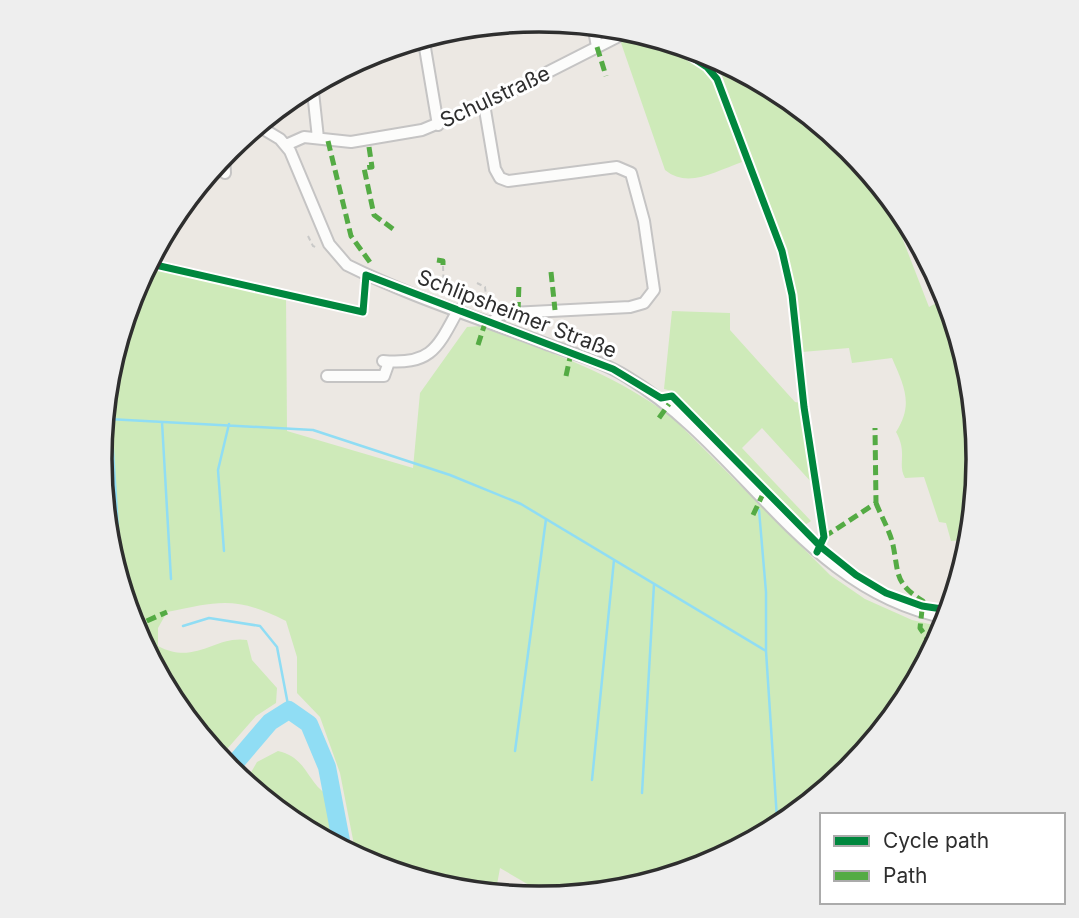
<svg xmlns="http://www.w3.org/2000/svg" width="1079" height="918" viewBox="0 0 1079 918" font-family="Inter,sans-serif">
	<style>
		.green { fill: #ceeab9 }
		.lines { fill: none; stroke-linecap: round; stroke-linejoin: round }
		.stream { stroke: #90ddf4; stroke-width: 2.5 }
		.river { stroke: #90ddf4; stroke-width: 18 }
		.minor-casing { stroke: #c5c4c4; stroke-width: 14 }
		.path { stroke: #c9c9c8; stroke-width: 2; stroke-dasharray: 5 3.5; stroke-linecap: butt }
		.minor { stroke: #fcfcfb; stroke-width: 10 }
		.quiet { stroke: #54ab44; stroke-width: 5; stroke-dasharray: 10 5; stroke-linecap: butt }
		.cycleway-casing { stroke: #fff; stroke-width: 11 }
		.cycleway { stroke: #00873e; stroke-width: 7 }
		.labels { text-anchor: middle; stroke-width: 6; stroke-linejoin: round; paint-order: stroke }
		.street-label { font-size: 21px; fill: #2e2e2e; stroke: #fff }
		.rim { fill: none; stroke: #2e2e2e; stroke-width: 3.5 }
	</style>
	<rect width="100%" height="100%" fill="#ece8e3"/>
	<!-- green -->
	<path class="green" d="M632,38c88,17 84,51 110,124 -26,9 -54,27 -77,8l-45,-130z
		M715,57l136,91 40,61 38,98 18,-10 32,162 -16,81 -12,1 -5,-18 -7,-1 -15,-45 -19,1c-8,-14 3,-25 -9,-46 18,-28 8,-46 -4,-74l-40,5 -3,-15 -47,4 -16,-104 -64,-172 -14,-15z
		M151,264l135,29 1,138 126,37 7,-75 47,-66 13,-1c71,27 130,45 192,91l158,158 35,24 47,21 34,8 -96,142 -143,95 -134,27 -44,-7 -29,-17 -4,22 -125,-25 -15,-10 -16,-82 -20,-56 -23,-24v-36l-11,-36c-50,-25 -66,-20 -119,-9l-9,16v18c37,20 57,-11 89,-6l5,20 25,28 -1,15 -20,13 -36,41 -87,-130 -33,-168 33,-169z
		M672,311l58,2v17l65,72 6,1 11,80 -50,-55 -20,20 69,73 -6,4 -133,-134 -8,-2z
		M278,751c29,7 28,29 48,43l8,47 -88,-60 11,-19z"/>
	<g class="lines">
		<!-- stream -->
		<path class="stream" d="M108,419l205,11 137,45 71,29 245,147 11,168
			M111,420l9,140
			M162,422l9,157
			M759,510l7,82v59
			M224,551l-6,-81 11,-46
			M183,626l26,-8 51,8 17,21 12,63
			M515,751l31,-232
			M592,780l22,-220
			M642,793l12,-209"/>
		<!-- river -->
		<path class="river" d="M229,770l41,-48 19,-12 20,14 18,43 15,79"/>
		<!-- minor casing -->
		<g class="minor-casing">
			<path id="minor" d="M594,30l3,17
				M424,42l14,83
				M313,92l5,46
				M484,104l11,65 5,9 8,3 109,-14 14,6 13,48 10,69 -10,13 -14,4 -119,6 -11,2 -8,7
				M260,127l20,12 10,12 39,93 18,21c64,32 135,54 202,80 26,9 54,17 78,32 118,71 177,214 320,241
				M286,145l18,-8 47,5 71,-12 65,-27 130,-66
				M224,156l1,17
				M383,361c48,4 54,-12 75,-51
				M327,376h57l5,-14"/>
		</g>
		<!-- path -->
		<path class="path" d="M308,236l5,10 5,2
			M443,266l1,26
			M477,283l8,4 1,8 -4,3 -1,12
			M363,312l2,-26"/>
		<!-- minor -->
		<use href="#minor" class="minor"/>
		<!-- quiet -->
		<path class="quiet" d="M617,37l8,-1
			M597,47l9,29
			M328,141l23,95 21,29
			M369,147l3,20 -8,1 10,47 19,14
			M437,260l6,1v5
			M551,272l4,38
			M518,312l1,-29
			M478,345l8,-25
			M566,376l5,-23
			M659,418l10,-14
			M876,503c5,13 14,28 17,42 6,29 1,38 30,56l-3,27 13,19
			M753,515l9,-19
			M824,537l52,-34 -1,-75
			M133,627l34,-15"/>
		<!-- cycleway casing -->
		<g class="cycleway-casing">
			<path id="cycleway" d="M675,46l32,21 10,12 65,172 10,44 12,112 20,130 -7,15
				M151,264l212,48 3,-37 247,94 48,29 11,-2 149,151 35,28 30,18 36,13 27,4"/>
		</g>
		<!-- cycleway -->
		<use href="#cycleway" class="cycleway"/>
	</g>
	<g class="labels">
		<!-- street labels -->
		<g class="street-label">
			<text transform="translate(495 97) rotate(-25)" y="7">Schulstraße</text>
			<text transform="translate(517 314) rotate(21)" y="7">Schlipsheimer Straße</text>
		</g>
	</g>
	<!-- crop -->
	<path d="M0 0H1079V918H0ZM112 459a427 427 0 1 1 854 0a427 427 0 1 1-854 0Z" fill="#eee" fill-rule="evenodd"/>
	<path class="rim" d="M112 459a427 427 0 1 1 854 0a427 427 0 1 1-854 0Z"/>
	<!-- legend -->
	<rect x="820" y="813" width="245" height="91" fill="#ffffff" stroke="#ababab" stroke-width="2"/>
	<rect x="834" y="836" width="35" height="10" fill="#00873e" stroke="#ababab" stroke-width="2"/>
	<text x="883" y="848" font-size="21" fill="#2e2e2e">Cycle path</text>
	<rect x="834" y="871" width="35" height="10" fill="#54ab44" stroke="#ababab" stroke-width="2"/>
	<text x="883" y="883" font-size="21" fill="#2e2e2e">Path</text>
</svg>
